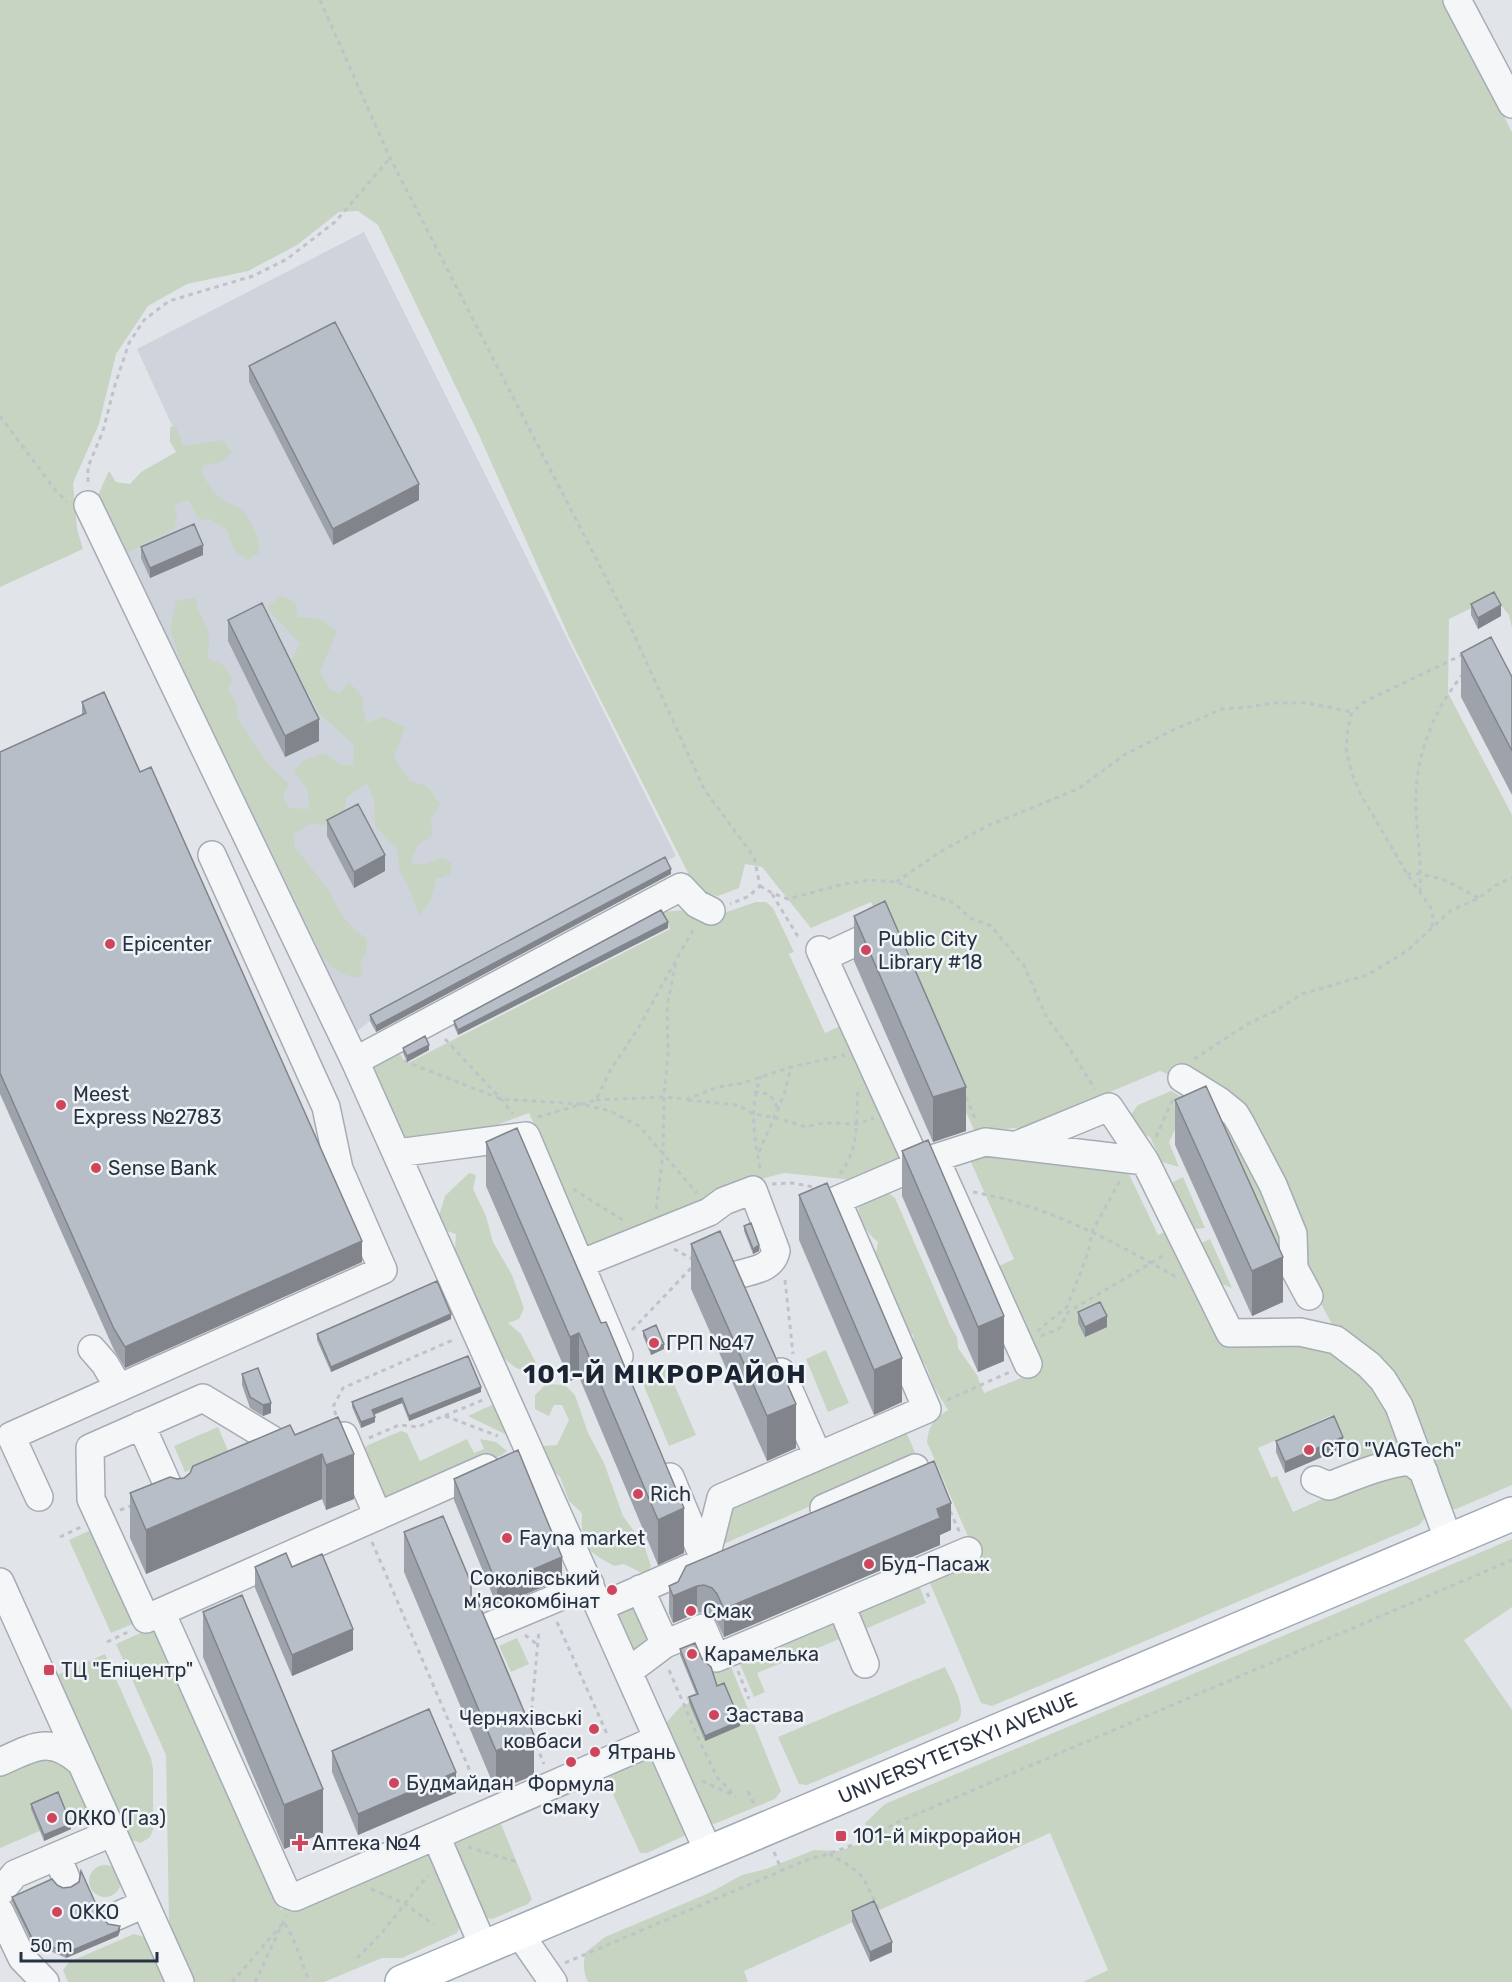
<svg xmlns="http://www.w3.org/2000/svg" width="1512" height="1982" viewBox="0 0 1512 1982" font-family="Rubik,sans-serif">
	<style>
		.built { fill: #cfd4dc }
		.green { fill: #c7d4c2 }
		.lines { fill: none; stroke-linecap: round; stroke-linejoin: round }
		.minor-casing { stroke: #a6acb4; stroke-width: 30 }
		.major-casing { stroke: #a0a9b6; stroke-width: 36 }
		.path { stroke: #bfc3c9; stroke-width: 3; stroke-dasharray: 4.5 4.5; stroke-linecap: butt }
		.minor { stroke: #f4f6f8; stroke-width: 27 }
		.major { stroke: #fff; stroke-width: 33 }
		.wall { fill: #9ea3ab }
		.shaded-wall { fill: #81858b }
		.building { fill: #b8bec7; stroke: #81858b; stroke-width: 1.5 }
		.poi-dot { fill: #cf465c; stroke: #f1f4f7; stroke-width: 2 }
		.labels { text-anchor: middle; stroke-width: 5; stroke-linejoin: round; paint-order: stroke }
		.poi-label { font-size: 20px; fill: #293242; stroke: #f1f4f7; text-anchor: start }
		.street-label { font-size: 20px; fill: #293242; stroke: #f1f4f7 }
		.district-label { font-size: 26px; font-weight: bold; letter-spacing: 1.5px; fill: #1b2433; stroke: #f1f4f7 }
	</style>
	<rect width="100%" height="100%" fill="#e1e5ea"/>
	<!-- built -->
	<path class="built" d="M364,232l312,624 -306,165 -14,11 -207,-429 -43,-92 85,-44 -54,-118z"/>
	<!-- green -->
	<path class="green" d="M0,0h1442l70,132v496l-3,-13 -15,-18 -45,22 -1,74 64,122v670l-56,24h-8l-73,-155 -16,-15 -27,-15 -30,-55 -76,-172 -66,-26 -134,56 -51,5 -104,-230 -60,26 -49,-61 -17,-3 -6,24 -21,8 -16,-4 -13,-17 -119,-236 -91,-204 -101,-210 -20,-14 -19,1 -42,33 -49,26 -61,13 -39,22 -32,48 -17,70 -26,59 4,46 6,20 -83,38z
		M176,426l7,20 40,-6 9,12 -12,11 -15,1 -4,6c4,9 8,17 15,24 7,7 13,9 21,13 14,8 23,32 22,46l-12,7 -13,-10 -7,-20 -17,-11 -9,1 -6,-7 -6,-13 -15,5 3,10 -3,14 -49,25 -17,-30 -10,-29 11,-24 7,11 14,2 11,-12 35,-20 -6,-10v-15z
		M281,596l15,6 1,15 23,2 17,12 -17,41 10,17 9,5 10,-12 14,15v13l4,13 16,-6 22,10 -11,31 16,23 17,5 13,18 -9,15 1,16 -15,11 -6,17 14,1 18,-6 9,5 -2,12 -14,4c-2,15 -6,26 -17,36l-11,-29 -9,-17 -2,-21 -22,-21 -1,-27 -7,-17 -21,15 -2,15 -15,12 -19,-1 -16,10v12l34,43 13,25 13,15 13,10 -1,16 -6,6 3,16c-19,0 -27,-5 -40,-19l-140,-289 -13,-40 6,-28 19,-3c6,28 20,28 12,60l16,7 9,13 -4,12 8,11 2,18 30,45 21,20 -6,13 6,11 20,1 -1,-19 -14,-19 10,-11 21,-7 15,11 13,1 1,-20 -35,-32 -28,-52 9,-17 -33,-36z
		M756,902h10l7,6 21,44 -5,2 36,79 22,-10 56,126 -4,13 -47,18 -68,-7 -46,12 -147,69 -62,-141 -62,23 -66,6 -34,-77 30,-17 9,16 264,-135 -8,-17 33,-3 23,6z
		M1171,1091l11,6 2,14 -15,31 10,25 -17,-5 -12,-25 -13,-6 -9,-13 10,-13z
		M1223,1120l65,112 -4,34 -74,-142z
		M985,1154l141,14 32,67 12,-6 56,112 53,2 58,11 39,34 31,69 -51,11 -24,-53 -74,33 13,30 6,-2 16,36 69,-31 48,-13 16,49 -7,8 -427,181 -11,-3 -54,-127 49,-21 -49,-113c1,-16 8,-24 21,-32l-14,-23 -8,-21 -10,-14 -3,-17c-21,-15 -21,-55 -38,-76l3,-17c-14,-11 -22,-27 -19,-44l23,-10 13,10 56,129 6,10 1,11 19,27 7,18 59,-24 -46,-102 17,-8 -44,-99z
		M469,1173l7,2 -3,14 13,27 7,26 19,33 12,33 -5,11 -11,4 13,11 15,29 -6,9 -14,-4 -16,-13 -46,-92 2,-29 -12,-4 -6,-11 7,-23z
		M1183,1177l22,51 -9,1c-19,-16 -23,-22 -23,-47z
		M1210,1239l22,49 -15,-6 -22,-36z
		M826,1350l23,53 -21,9 -22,-53z
		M665,1363l31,72 -27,11 -30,-72z
		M546,1384l19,1 10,10 13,38 16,30 19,53 21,29 7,21 -3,5 -4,3 -20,-10 -10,2c-29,-17 -33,-18 -32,-53l-13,-12 -9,-24 -16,-15 -1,-16 14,-1 12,-25 -7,-15h-8l-5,11 -14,-7v-14z
		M496,1403l13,33 -41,-20z
		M218,1427l11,26 -44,19 -11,-26z
		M401,1431l6,2 13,28 47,-22 7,14 10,-4 -4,-10 16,3 11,9 -5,4 -106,46 -9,-3 -4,-4 -19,-45 4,-4z
		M906,1432l12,27 -199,87 10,-37z
		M93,1529l42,94 -24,10 -42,-93z
		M1512,1539v68l-48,33 48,70v272h-429l25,-12 -58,-137 -306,138 4,11h-160c-5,-10 -5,-19 -2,-30l19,-15 104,-44 33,-18 24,-6 48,-19 26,1 32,-12 -7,-16 20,-19z
		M917,1580l9,23 -61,26 -10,-23z
		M631,1608c10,12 17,22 15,37l-15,7 -18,-36 8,-7z
		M833,1615l9,23 -85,35 8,19 -11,5 -18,-42z
		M154,1627l127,283 147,-63 32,79 -3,7 -55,25h-20l-58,24h-130l-25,-61 -3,-166 -50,-111z
		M517,1638l12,26 -18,8 -12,-26z
		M105,1654l46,104 2,11v61l-3,7 -9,6 -12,-4 -74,-163z
		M728,1659l53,132 -6,8 -61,25 -7,-2 -41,-99 14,-16 9,-4 -3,-6 30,-13 -7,-17z
		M945,1667c6,14 23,40 13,54l-151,64 -8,-1 -21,-47z
		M655,1749l33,85 -2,1 -39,18h-7l-34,-74 -105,45 31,75 -4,5 -36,15 -6,-1 -36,-81z
		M50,1758c26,3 35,41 44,61l-11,6 -16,-6 6,-3 -4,-9 -6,3 -23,21 -40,17v-72l34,-14z
		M89 1881a16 16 0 1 1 32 0a16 16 0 1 1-32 0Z
		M134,1934l11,3 25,45h-102l-5,-12 6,-8z"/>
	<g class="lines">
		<!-- minor casing -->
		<g class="minor-casing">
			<path id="minor" d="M1457,0l55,104
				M88,505l267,556 354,792
				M820,950l98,215
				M824,957l54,-25
				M355,1061l326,-174 16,17 14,7
				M1182,1078l37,23 16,13 6,10 32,61 20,49 1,34 15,28
				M1019,1144l90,-37 36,54
				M397,1153l129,-17 93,220
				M935,1158l50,-16 160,19 85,172 70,-1 36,8 33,25 14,15 16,26 50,135
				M580,1264l129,-52 15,-11 29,-11 23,61c-4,18 -23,19 -39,24
				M92,1349l13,15 14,24
				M781,1372l37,84
				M141,1425l37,83
				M333,1441l11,-5 34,80
				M486,1468l-325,144 126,282 8,3 363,-158
				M1315,1480l14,6c26,-10 53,-22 81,-25l14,11
				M39,1497l-28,-61 372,-166 -44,-101 -13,-62 -114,-252
				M824,1508l91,-40
				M705,1561l16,-63 206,-89 -90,-209 98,-42 93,206
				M0,1582l180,400
				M640,1589l25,55
				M841,1605l24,59
				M600,1607l105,-46 -35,-84
				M161,1612l-15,7 -55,-120 -1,-51 113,-50 73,44
				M485,1628l105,-44
				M629,1671l36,-27 38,-16 13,30 252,-107
				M0,1762c32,-14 49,-27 79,-1
				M436,1836l48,112
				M57,1856l9,22
				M0,1892l15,-18 96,-41
				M0,1912l22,46 23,24
				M117,1916l27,-12
				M519,1933l34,49"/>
		</g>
		<!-- major casing -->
		<g class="major-casing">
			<g id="major">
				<path id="s1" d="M402,1982l1110,-468"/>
			</g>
		</g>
		<!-- path -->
		<path class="path" d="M320,0l70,158 234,455 80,176 50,68 6,29 -11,10 -19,8
			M0,416l55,74 12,12
			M88,482v-15l15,-36 11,-43 15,-45 15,-23 25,-19 84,-25 34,-17 48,-37 55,-64
			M1407,874h14l24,6 34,18
			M896,882l44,-30 47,-26 91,-37 46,-34 49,-25 49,-21 26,-2 24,-4h35l45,9
			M760,886l12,7 16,6 56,-15 25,-4 27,2 58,21 16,15 21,8 33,40 23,52 18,24 30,47
			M1420,892c2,-27 -3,-55 -4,-82 -2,-51 15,-96 47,-136
			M772,894l25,41 4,3
			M1432,927l1,-16 -26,-37 -47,-81 -8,-19 -6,-25 2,-22 4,-15 14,-11 98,-47
			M445,1039l56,60 12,15
			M1194,1059l54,-35 29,-14 25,-16 65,-19 40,-24 43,-40 29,-13 17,-13 16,-7
			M404,1061l97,38 80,5 29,7 29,15 58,67
			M754,1092l16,2 7,13
			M966,1097l10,24
			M596,1100l68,-3 23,2 31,-12 25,-4 48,-16 54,-12
			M688,1100l50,5 15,9 20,3 33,10 17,-4 35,1 16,-6
			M538,1117l58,-17 14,-29 30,-46 55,-99
			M1156,1137l17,-38
			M759,1152l25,-57 7,-28
			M760,1168c-6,-31 -11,-62 1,-92
			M840,1174c20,-26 16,-55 18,-86
			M772,1184l20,-1 27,5
			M573,1189l53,33
			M973,1192c73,13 140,49 203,85
			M656,1209l7,-54 1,-58 4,-42 -1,-49 9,-44
			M674,1249l20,11
			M785,1280l8,74
			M632,1330l62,-65
			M1037,1331l30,-24 21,-54 4,-21 28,-52
			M1041,1336l19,-8 8,-16 98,-58
			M947,1400l63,-28
			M336,1415l-3,-8 10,-19 112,-49
			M445,1416l53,20
			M369,1438l30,-13 18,2 66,-27
			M120,1510l14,-5
			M950,1511l10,22
			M60,1537l21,-10
			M372,1542l107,250
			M927,1593l4,8
			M557,1622l51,114
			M525,1635l13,10
			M107,1642l21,-10
			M669,1670l31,72 17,35 19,20
			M738,1671l11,28
			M530,1728l9,-98
			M533,1737l11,27
			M702,1781l33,15
			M748,1791l7,15
			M468,1847l49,15
			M774,1852l8,19
			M829,1854l21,12 13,11 16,33
			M371,1889l33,14 30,22
			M357,1958l23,-23 48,-60
			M565,1963l244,-104c30,-7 60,-20 87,-36l616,-263
			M232,1982l52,-60 9,16 15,41
			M255,1982l31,-66"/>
		<!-- minor -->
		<use href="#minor" class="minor"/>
		<!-- major -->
		<use href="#major" class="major"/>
	</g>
	<!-- wall -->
	<path class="wall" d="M249,366l170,134 -86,45 -84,-163z
		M141,547l62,8 -53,23 -9,-20z
		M1471,604l30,12 -23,13 -7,-14z
		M228,620l91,121 -34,16 -57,-116z
		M1461,653l51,24v118l-51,-98z
		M82,702l58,70 222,490 -237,106 -11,-18 -114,-256v-342l82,-37z
		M327,820l58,51 -31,17 -27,-52z
		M671,874l-295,158 -6,-11v-6z
		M854,916l112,215 -33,11 -79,-181z
		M668,928l-210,107 -4,-9v-5z
		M403,1048l26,2 -22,12 -4,-9z
		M1175,1100l108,202 -31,14 -77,-171z
		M517,1128l167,425 -26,12 -79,-188 -9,4 -84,-195v-44z
		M902,1151l102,210 -26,11 -76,-176z
		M799,1195l103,207 -28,13 -75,-175z
		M744,1226l15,25 -6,3 -9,-23z
		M691,1244l105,204 -29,13 -76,-172z
		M1078,1312l29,15 -22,10 -7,-14z
		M451,1319l-120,53 -14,-32v-6z
		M643,1331l21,18 -13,6 -8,-19z
		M242,1374l29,39 -8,3 -13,-8 -8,-23z
		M481,1392l-72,29 -7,-18 -28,12 1,7 -14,6 -9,-21v-5z
		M338,1417l16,82 -28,11 -4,-11 -176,75 -16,-36v-45l47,-14 7,-1z
		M1276,1441l67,7 -58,25 -9,-21z
		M454,1479l108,100 -65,27 -43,-106z
		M951,1530l-11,5v10l-216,92 -7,-15 -5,-7 -8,-3 -7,1 -24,10 -4,-10v-27z
		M404,1532l67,63 63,180 -38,16 -92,-219z
		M255,1567h37l61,83 -61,26 -37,-88z
		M203,1612l120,221 -39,16 -81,-192z
		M680,1649l22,10 38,67 -35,15 -16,-38v-6l7,-3 -16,-39z
		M332,1751l124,42 -98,42 -26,-63z
		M31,1804l40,25 -27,12 -13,-32z
		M57,1885l38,17 8,16 5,6 12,7 -2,5 -52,22 -34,-15 -20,-41v-5z
		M852,1911l40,41 -22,10 -18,-40z"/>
	<!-- shaded-wall -->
	<path class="shaded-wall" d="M419,484v16l-86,45v-16z
		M203,545v10l-53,23v-10z
		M1501,605v11l-23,13v-11z
		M319,719v22l-34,16v-21z
		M385,855v16l-31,17v-16z
		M671,869v5l-295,158v-6z
		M668,922v6l-210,107v-5z
		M429,1045v5l-22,12v-6z
		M966,1087v44l-33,11v-45z
		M362,1241v21l-237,106v-21z
		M759,1245v6l-6,3v-5z
		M1283,1257v45l-31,14v-45z
		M451,1314v5l-120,53v-5z
		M1004,1316v45l-26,11v-45z
		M1107,1316v11l-22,10v-10z
		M579,1333v44l-9,4v-44z
		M664,1344v5l-13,6v-5z
		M902,1358v44l-28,13v-45z
		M481,1387v5l-72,29v-5z
		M402,1398v5l-30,12v-5z
		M271,1403v10l-8,3v-11z
		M796,1404v44l-29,13v-45z
		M375,1417v5l-14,6v-6z
		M1343,1437v11l-58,25v-11z
		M322,1454v45l-176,75v-44z
		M354,1454v45l-28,11v-45z
		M951,1503v27l-11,5v10l-216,92v-28z
		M684,1508v45l-26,12v-45z
		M562,1557v22l-65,27v-21z
		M697,1586v27l-24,10v-27z
		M353,1629v21l-61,26v-21z
		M740,1721v5l-35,15v-5z
		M534,1735v40l-38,16v-40z
		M456,1772v21l-98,42v-21z
		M323,1789v44l-39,16v-44z
		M71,1824v5l-27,12v-6z
		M120,1926v5l-2,5 -52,22v-5z
		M892,1942v10l-22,10v-10z"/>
	<!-- building -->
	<path class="building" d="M335,322l84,162 -86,45 -84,-163z
		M194,524l9,21 -53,23 -9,-21z
		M1494,592l7,13 -23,13 -7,-14z
		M262,603l57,116 -34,17 -57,-116z
		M1491,637l21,40v74l-51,-98z
		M104,692l36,80 11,-5 211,474 -237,106 -11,-18 -114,-256v-321l86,-39 -4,-11z
		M358,804l27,51 -31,17 -27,-52z
		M665,857l6,12 -295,157 -6,-11z
		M885,901l81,186 -33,10 -79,-181z
		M661,910l7,12 -210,108 -4,-9z
		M425,1036l4,9 -22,11 -4,-8z
		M1206,1086l77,171 -31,14 -77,-171z
		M517,1128l84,195 5,-1 78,186 -26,12 -79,-187 -9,4 -84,-195z
		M928,1140l76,176 -26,11 -76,-176z
		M827,1183l75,175 -28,12 -75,-175z
		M751,1223l8,22 -6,4 -9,-23z
		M720,1231l76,173 -29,12 -76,-172z
		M437,1281l14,33 -120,53 -14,-33z
		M1100,1302l7,14 -22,11 -7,-15z
		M656,1325l8,19 -13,6 -8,-19z
		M468,1356l13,31 -72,29 -7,-18 -30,12 3,7 -14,5 -9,-20z
		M258,1368l13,35 -8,2 -13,-8 -8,-23z
		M1334,1416l9,21 -58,25 -9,-21z
		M338,1417l16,37 -28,11 -4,-11 -176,76 -16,-37 40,-16 7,2 7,-1 6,-5 3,-7 97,-41 5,10z
		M518,1450l44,107 -65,28 -43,-106z
		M934,1461l17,42 -14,6 3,9 -216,91 -7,-15 -5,-6 -8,-3 -7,1 -24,10 -4,-10 9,-4 8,-16z
		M443,1516l28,67v12l7,7 56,133 -38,16 -92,-219z
		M286,1553l6,14 30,-13 31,75 -61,26 -37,-88z
		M242,1595l81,194 -39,16 -81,-193z
		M695,1643l7,16 9,8 6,19 7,-3 16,38 -35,15 -16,-39 9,-3 -18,-45z
		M429,1709l27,63 -98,42 -26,-63z
		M58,1792l13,32 -27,11 -13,-31z
		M81,1871l14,31 8,3v13l5,6 12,2 -2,5 -52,22 -34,-15 -20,-41 40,-18 5,6 6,3 8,-1 8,-5z
		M874,1901l18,41 -22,10 -18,-41z"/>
	<!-- markers -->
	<g class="poi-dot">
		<circle cx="110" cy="944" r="6"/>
		<circle cx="866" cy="950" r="6"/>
		<circle cx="61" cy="1105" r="6"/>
		<circle cx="96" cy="1168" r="6"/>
		<circle cx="654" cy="1343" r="6"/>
		<circle cx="1309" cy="1450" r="6"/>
		<circle cx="638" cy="1494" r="6"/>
		<circle cx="507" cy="1538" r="6"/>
		<circle cx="869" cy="1564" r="6"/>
		<circle cx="612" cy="1590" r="6"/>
		<circle cx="691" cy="1611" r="6"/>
		<circle cx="692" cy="1654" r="6"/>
		<rect x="43" y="1664" width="12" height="12" rx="3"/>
		<circle cx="714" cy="1715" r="6"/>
		<circle cx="594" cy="1729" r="6"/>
		<circle cx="595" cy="1752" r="6"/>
		<circle cx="571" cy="1762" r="6"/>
		<circle cx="394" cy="1783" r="6"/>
		<circle cx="52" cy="1818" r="6"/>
		<rect x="835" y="1830" width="12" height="12" rx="3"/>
		<path d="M297 1834h6v6h6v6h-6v6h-6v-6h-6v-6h6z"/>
		<circle cx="57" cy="1912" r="6"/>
	</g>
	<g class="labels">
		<!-- poi labels -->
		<g class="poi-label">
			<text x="878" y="946">Public City<tspan x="878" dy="23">Library #18</tspan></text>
			<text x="122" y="951">Epicenter</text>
			<text x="73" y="1101">Meest<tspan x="73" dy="23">Express №2783</tspan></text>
			<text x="108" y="1175">Sense Bank</text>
			<text x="666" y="1350">ГРП №47</text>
			<text x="1321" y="1457">СТО "VAGTech"</text>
			<text x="650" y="1501">Rich</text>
			<text x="519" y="1545">Fayna market</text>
			<text x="881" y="1571">Буд-Пасаж</text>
			<text x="600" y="1585" text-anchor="end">Соколівський<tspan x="600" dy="23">м'ясокомбінат</tspan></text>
			<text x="703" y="1618">Смак</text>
			<text x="704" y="1661">Карамелька</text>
			<text x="61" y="1677">ТЦ "Епіцентр"</text>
			<text x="726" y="1722">Застава</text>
			<text x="582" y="1725" text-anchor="end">Черняхівські<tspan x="582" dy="23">ковбаси</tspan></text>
			<text x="607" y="1759">Ятрань</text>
			<text x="406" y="1790">Будмайдан</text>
			<text x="571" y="1791" text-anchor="middle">Формула<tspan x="571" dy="23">смаку</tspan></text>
			<text x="64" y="1825">ОККО (Газ)</text>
			<text x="853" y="1843">101-й мікрорайон</text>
			<text x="312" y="1850">Аптека №4</text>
			<text x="69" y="1919">OKKO</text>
		</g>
		<!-- street labels -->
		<g class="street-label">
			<text dy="7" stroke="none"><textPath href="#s1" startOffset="603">UNIVERSYTETSKYI AVENUE</textPath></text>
		</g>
		<!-- district labels -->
		<g class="district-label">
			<text x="665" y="1383">101-Й МІКРОРАЙОН</text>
		</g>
	</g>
	<!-- scale -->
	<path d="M21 1952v9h136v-9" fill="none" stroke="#293242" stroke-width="3"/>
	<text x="30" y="1952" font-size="18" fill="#293242" stroke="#f1f4f7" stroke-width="4.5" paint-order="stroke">50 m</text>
</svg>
